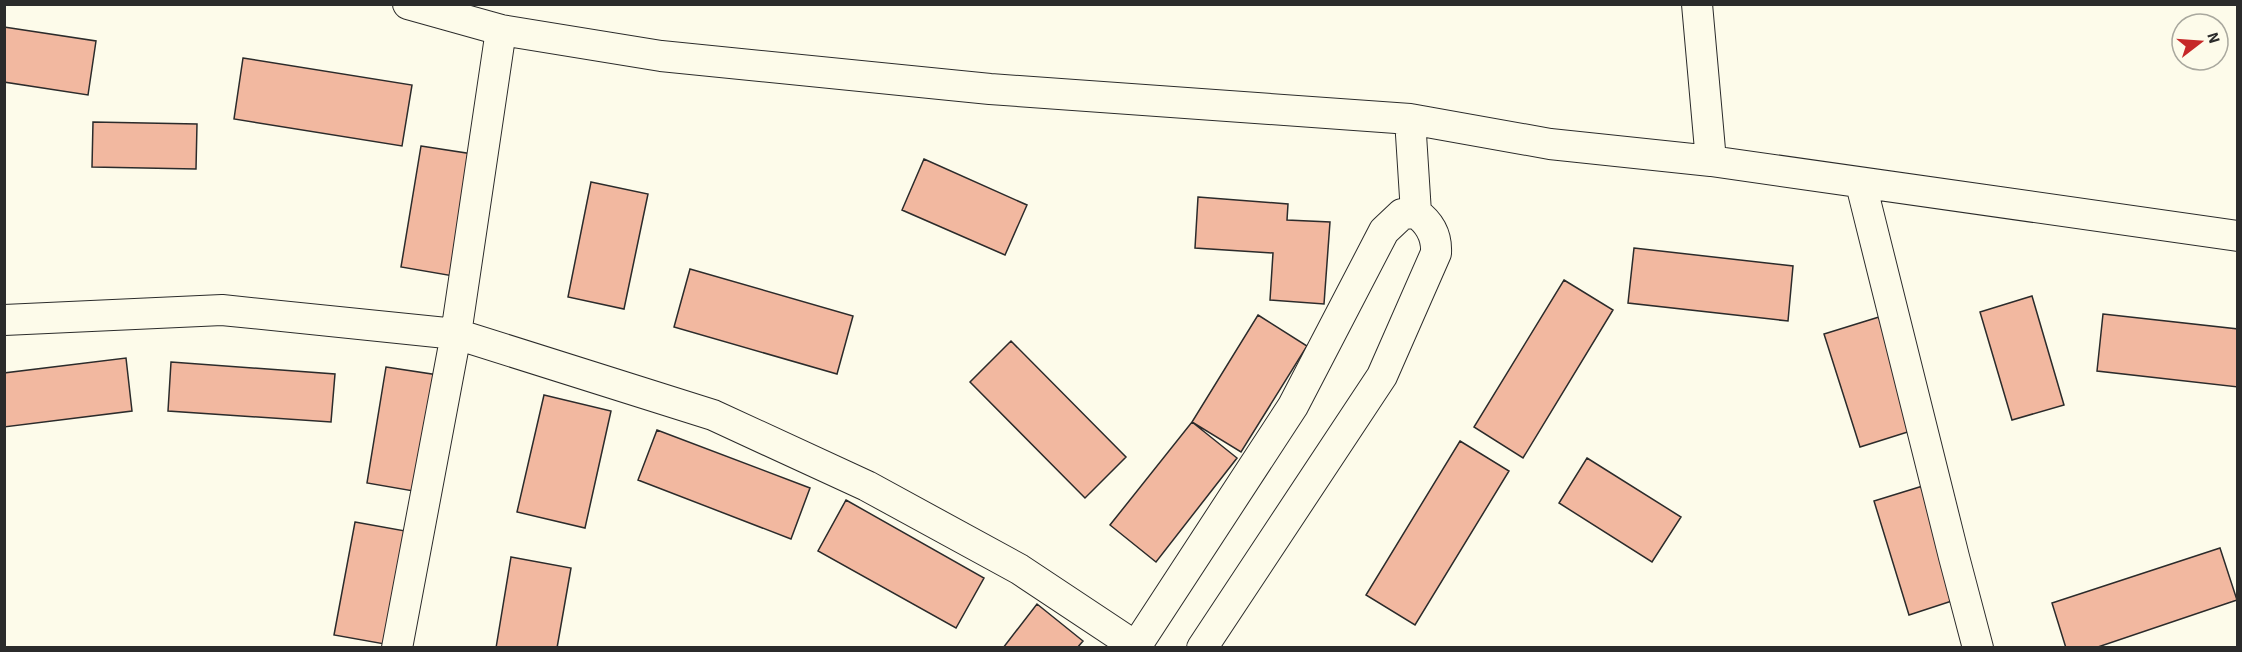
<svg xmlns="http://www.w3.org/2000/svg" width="2242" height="652" viewBox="0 0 2242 652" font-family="'Source Sans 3',sans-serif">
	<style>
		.building { fill: #f2b8a0; stroke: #2b2b2b; stroke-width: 1.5 }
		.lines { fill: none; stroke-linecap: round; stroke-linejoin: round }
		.minor-casing { stroke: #2b2b2b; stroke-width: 32 }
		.minor { stroke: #fdfbea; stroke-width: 30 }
	</style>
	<rect width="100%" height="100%" fill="#fdfbea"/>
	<!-- building -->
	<path class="building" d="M4,27l92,14 -8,54 -84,-13z
		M243,58l169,27 -10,61 -168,-27z
		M93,122l104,2 -1,45 -104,-2z
		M421,146l58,9 -20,122 -58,-10z
		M924,159l103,46 -22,50 -103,-45z
		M591,182l57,12 -24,115 -56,-12z
		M1198,197l90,7 -1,16 43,2 -6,82 -54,-4 3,-47 -78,-5z
		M1634,248l159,18 -5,55 -160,-18z
		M690,269l163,47 -16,58 -163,-47z
		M1564,280l49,30 -90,148 -49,-31z
		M2032,296l32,109 -52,15 -32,-108z
		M2103,314l135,15v58l-141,-16z
		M1258,315l49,31 -66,106 -49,-30z
		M1879,317l35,113 -54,17 -36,-113z
		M1011,341l115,116 -41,41 -115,-116z
		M126,358l6,53 -128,16v-54z
		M171,362l164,12 -4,48 -163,-11z
		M386,367l52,8 -19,117 -52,-9z
		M544,395l67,16 -26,117 -68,-16z
		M1192,422l45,36 -81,104 -46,-37z
		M657,430l153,58 -19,51 -153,-59z
		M1460,441l49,30 -94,154 -49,-30z
		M1587,458l94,59 -29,45 -93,-59z
		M1926,485l35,113 -52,17 -35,-114z
		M846,500l138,78 -28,50 -138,-77z
		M355,522l56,10 -21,113 -56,-10z
		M2220,548l17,52 -142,48h-29l-14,-45z
		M511,557l60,11 -14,80h-61z
		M1037,604l46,37 -6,7h-74z"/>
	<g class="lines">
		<!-- minor casing -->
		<g class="minor-casing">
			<path id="minor" d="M408,4l93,26 160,26 329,33 420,30 140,25 161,17 527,75
				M1697,4l14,157
				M1410,119l6,94
				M1861,184l93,373 24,91
				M4,320l218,-10 234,24 257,81 154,71 152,83 119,79
				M397,648l59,-314 45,-304
				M1135,648l158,-242 91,-175 18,-17 14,-1c14,10 21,23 20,40l-54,123 -180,272"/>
		</g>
		<!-- minor -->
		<use href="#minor" class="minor"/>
	</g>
	<!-- border -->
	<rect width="2242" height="652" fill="none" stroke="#2b2b2b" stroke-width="12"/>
	<!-- north arrow -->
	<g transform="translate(2200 42) rotate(73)"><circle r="28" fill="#fdfbea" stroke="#a9a89e" stroke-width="1.5"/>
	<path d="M0-4.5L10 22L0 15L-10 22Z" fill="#c62828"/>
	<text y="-9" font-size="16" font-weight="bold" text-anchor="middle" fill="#2b2b2b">N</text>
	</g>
</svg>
